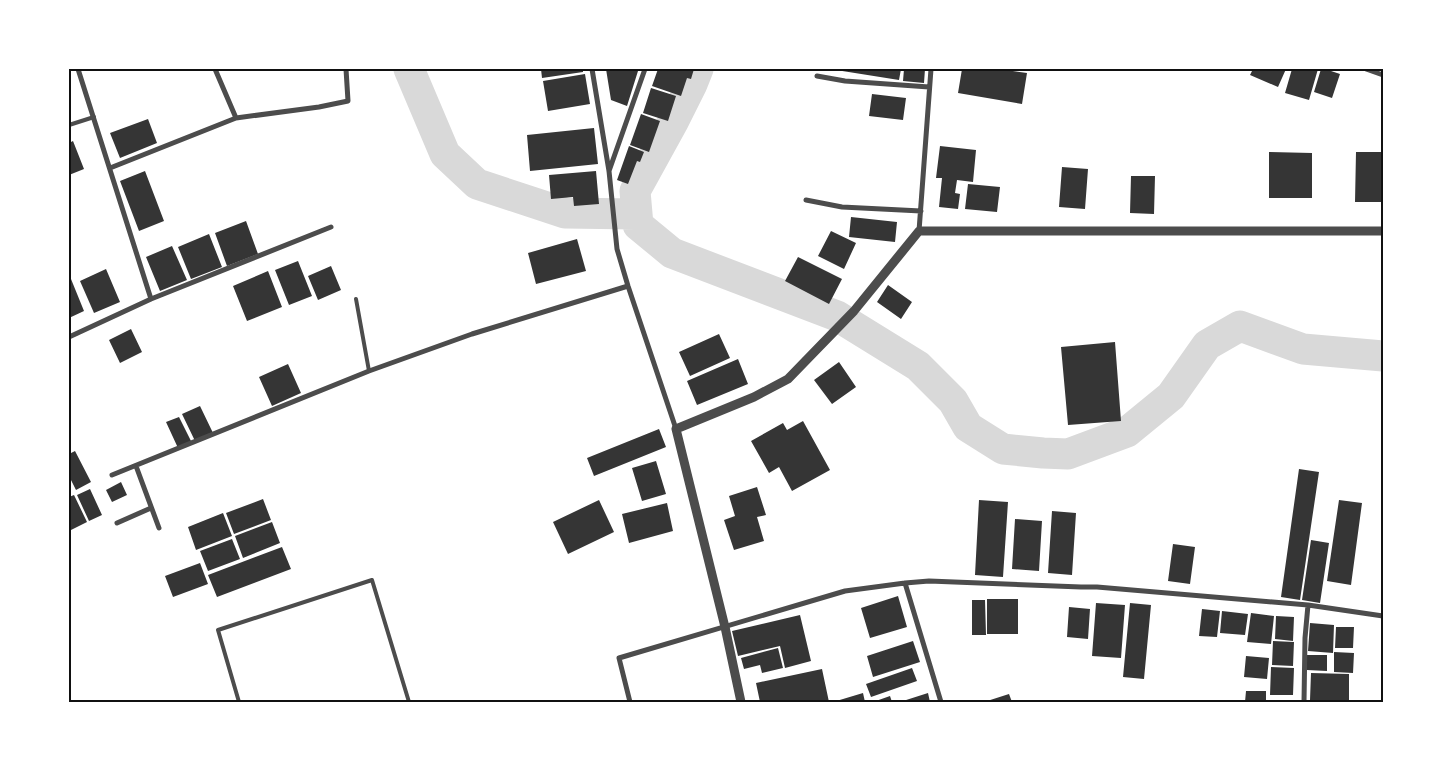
<svg xmlns="http://www.w3.org/2000/svg" width="1452" height="771" viewBox="0 0 1452 771" font-family="Rubik,sans-serif">
	<style>
		.lines { fill: none; stroke-linecap: round; stroke-linejoin: round }
		.river { stroke: #d9d9d9; stroke-width: 31 }
		.building { fill: #353535 }
		.service { stroke: #4c4c4c; stroke-width: 4 }
		.minor { stroke: #4c4c4c; stroke-width: 5 }
		.tertiary { stroke: #4c4c4c; stroke-width: 9 }
		.neatline { fill: none; stroke: #111; stroke-width: 2 }
	</style>
	<rect width="100%" height="100%" fill="#fff"/>
	<g class="lines">
		<!-- river -->
		<path class="river" d="M409,69l36,85 32,30 88,29 71,1
			M698,69l-6,15 -19,38 -38,69 3,34 34,28 165,63 81,50 35,35 15,26 35,22 40,4 25,1 59,-22 44,-36 36,-51 33,-19 63,23 80,7"/>
	</g>
	<!-- building -->
	<path class="building" d="M541,69h42v3l-41,6z
		M606,69h25l7,2 -11,35 -16,-6z
		M658,69h36l-3,10 -4,-1 -6,18 -29,-10z
		M836,69h65l-2,11 -63,-10z
		M904,69h21l-1,14 -21,-2z
		M962,69h37l28,4 -5,31 -64,-11z
		M1253,69h33l-8,18 -28,-12z
		M1292,69h26l-9,31 -24,-7z
		M1321,69h4l15,5 -8,24 -18,-6z
		M585,74l5,30 -42,7 -5,-30z
		M651,88l25,8 -8,25 -25,-8z
		M872,94l34,4 -3,22 -34,-4z
		M641,114l19,7 -11,31 -19,-7z
		M148,119l9,24 -37,15 -10,-25z
		M594,128l4,36 -68,7 -3,-36z
		M73,141l11,28 -15,6v-32z
		M629,146l15,6 -4,10 -3,-1 -9,23 -11,-4z
		M940,146l36,4 -3,32 -16,-2 -2,13 5,1 -2,15 -19,-2 3,-29h-6z
		M1269,152l43,1v45h-43z
		M1356,152h27v50h-28z
		M1062,167l26,2 -3,40 -26,-2z
		M145,171l19,50 -25,10 -19,-50z
		M596,171l3,33 -25,2 -1,-9 -22,2 -2,-24z
		M1131,176h24l-1,38 -24,-1z
		M968,184l32,3 -3,25 -32,-3z
		M851,217l46,5 -2,20 -46,-5z
		M246,221l12,33 -31,12 -12,-33z
		M831,231l25,12 -12,26 -26,-13z
		M209,234l13,33 -31,12 -13,-32z
		M577,239l9,32 -50,13 -8,-31z
		M172,246l15,34 -27,11 -14,-34z
		M798,257l44,22 -13,25 -44,-23z
		M298,261l14,35 -23,9 -14,-35z
		M331,266l10,24 -23,10 -10,-24z
		M106,269l14,33 -26,11 -14,-32z
		M268,271l14,36 -35,14 -14,-35z
		M71,279l13,32 -15,7v-38z
		M888,285l24,17 -11,17 -24,-17z
		M131,329l11,23 -22,11 -11,-23z
		M719,334l11,24 -40,18 -11,-24z
		M1115,342l6,79 -53,4 -7,-78z
		M738,359l10,25 -51,21 -10,-24z
		M839,362l17,25 -24,17 -18,-24z
		M288,364l13,29 -29,13 -13,-29z
		M200,406l13,27 -18,8 -13,-27z
		M179,417l12,24 -13,7 -12,-26z
		M803,421l27,49 -38,21 -13,-24 -10,6 -18,-32 32,-18 4,7z
		M659,429l7,18 -72,29 -7,-18z
		M75,451l16,31 -15,8 -7,-14v-22z
		M656,461l10,33 -24,7 -10,-33z
		M1299,469l20,3 -19,128 -19,-3z
		M121,482l6,13 -15,7 -6,-12z
		M757,487l9,28 -9,2 7,24 -30,9 -10,-30 11,-4 -6,-20z
		M90,489l12,26 -13,6 -12,-26z
		M74,495l13,27 -18,9v-34z
		M263,499l8,21 -37,14 -8,-21z
		M599,500l15,32 -46,22 -15,-32z
		M979,500l29,2 -5,75 -28,-2z
		M1339,500l23,3 -11,82 -24,-4z
		M667,503l6,28 -44,12 -7,-29z
		M1052,511l24,2 -4,62 -24,-2z
		M223,513l9,23 -36,14 -8,-23z
		M1015,519l27,2 -3,50 -27,-2z
		M272,522l8,21 -37,15 -8,-22z
		M232,539l8,20 -32,12 -8,-20z
		M1311,540l18,3 -9,60 -18,-3z
		M1173,544l22,3 -5,37 -22,-3z
		M282,547l9,22 -74,28 -9,-22z
		M200,563l8,21 -35,13 -8,-21z
		M898,596l9,31 -37,11 -9,-30z
		M987,599h31v35h-31z
		M972,600h13l1,35h-14z
		M1096,603l29,2 -4,53 -29,-2z
		M1130,603l21,2 -7,74 -21,-2z
		M1069,607l21,2 -2,30 -21,-2z
		M1202,609l18,2 -3,26 -18,-1z
		M1222,611l26,3 -3,21 -25,-2z
		M1251,613l23,3 -3,28 -24,-2z
		M800,615l11,46 -26,7 -5,-22 -42,10 -6,-25z
		M1276,616l18,1 -1,24 -18,-2z
		M1310,623l24,2 -1,28 -25,-2z
		M1336,627h18l-1,21h-18z
		M913,641l7,21 -47,15 -6,-21z
		M1273,641l21,1 -1,24 -21,-1z
		M778,648l5,20 -21,5 -2,-8 -16,4 -3,-11z
		M1334,652l20,1 -1,20 -19,-1z
		M1307,655h20v16l-20,-1z
		M1246,656l23,2 -2,21 -23,-2z
		M1271,667l23,1 -1,27h-23z
		M912,668l5,13 -46,16 -5,-13z
		M822,669l7,33h-69l-4,-19z
		M1311,673l38,1v27l-39,-1z
		M1246,691h20v11h-21z
		M863,693l2,9h-32z
		M928,693l2,9h-26l-1,-1z
		M1009,694l3,8h-28z
		M890,696l2,6h-19z
		M1270,700h22v2h-22z"/>
	<g class="lines">
		<!-- service -->
		<path class="service" d="M69,125l25,-8
			M356,299l13,72
			M239,702l-21,-72 154,-50 37,122"/>
		<!-- minor -->
		<path class="minor" d="M78,69l73,230
			M215,69l21,49
			M592,69l17,102 8,78 11,37 48,143
			M1366,69l17,6
			M817,76l28,5 84,6
			M110,168l126,-50 83,-11 29,-6 -2,-32
			M609,171l36,-102
			M806,200l36,7 79,4
			M919,231l12,-162
			M69,337l82,-38 180,-72
			M136,466l23,62
			M112,475l257,-104 103,-37 156,-48
			M117,523l34,-15
			M905,583l36,119
			M630,702l-11,-44 226,-67 60,-8 24,-2 152,6h16l211,18 75,11
			M1304,702l1,-64 3,-33"/>
		<!-- tertiary -->
		<path class="tertiary" d="M741,702l-16,-75 -49,-198 78,-32 34,-18 66,-68 65,-80h464"/>
	</g>
	<!-- border -->
	<rect width="1452" height="771" fill="none" stroke="#ffffff" stroke-width="140"/>
	<rect x="70" y="70" width="1312" height="631" class="neatline"/>
</svg>
